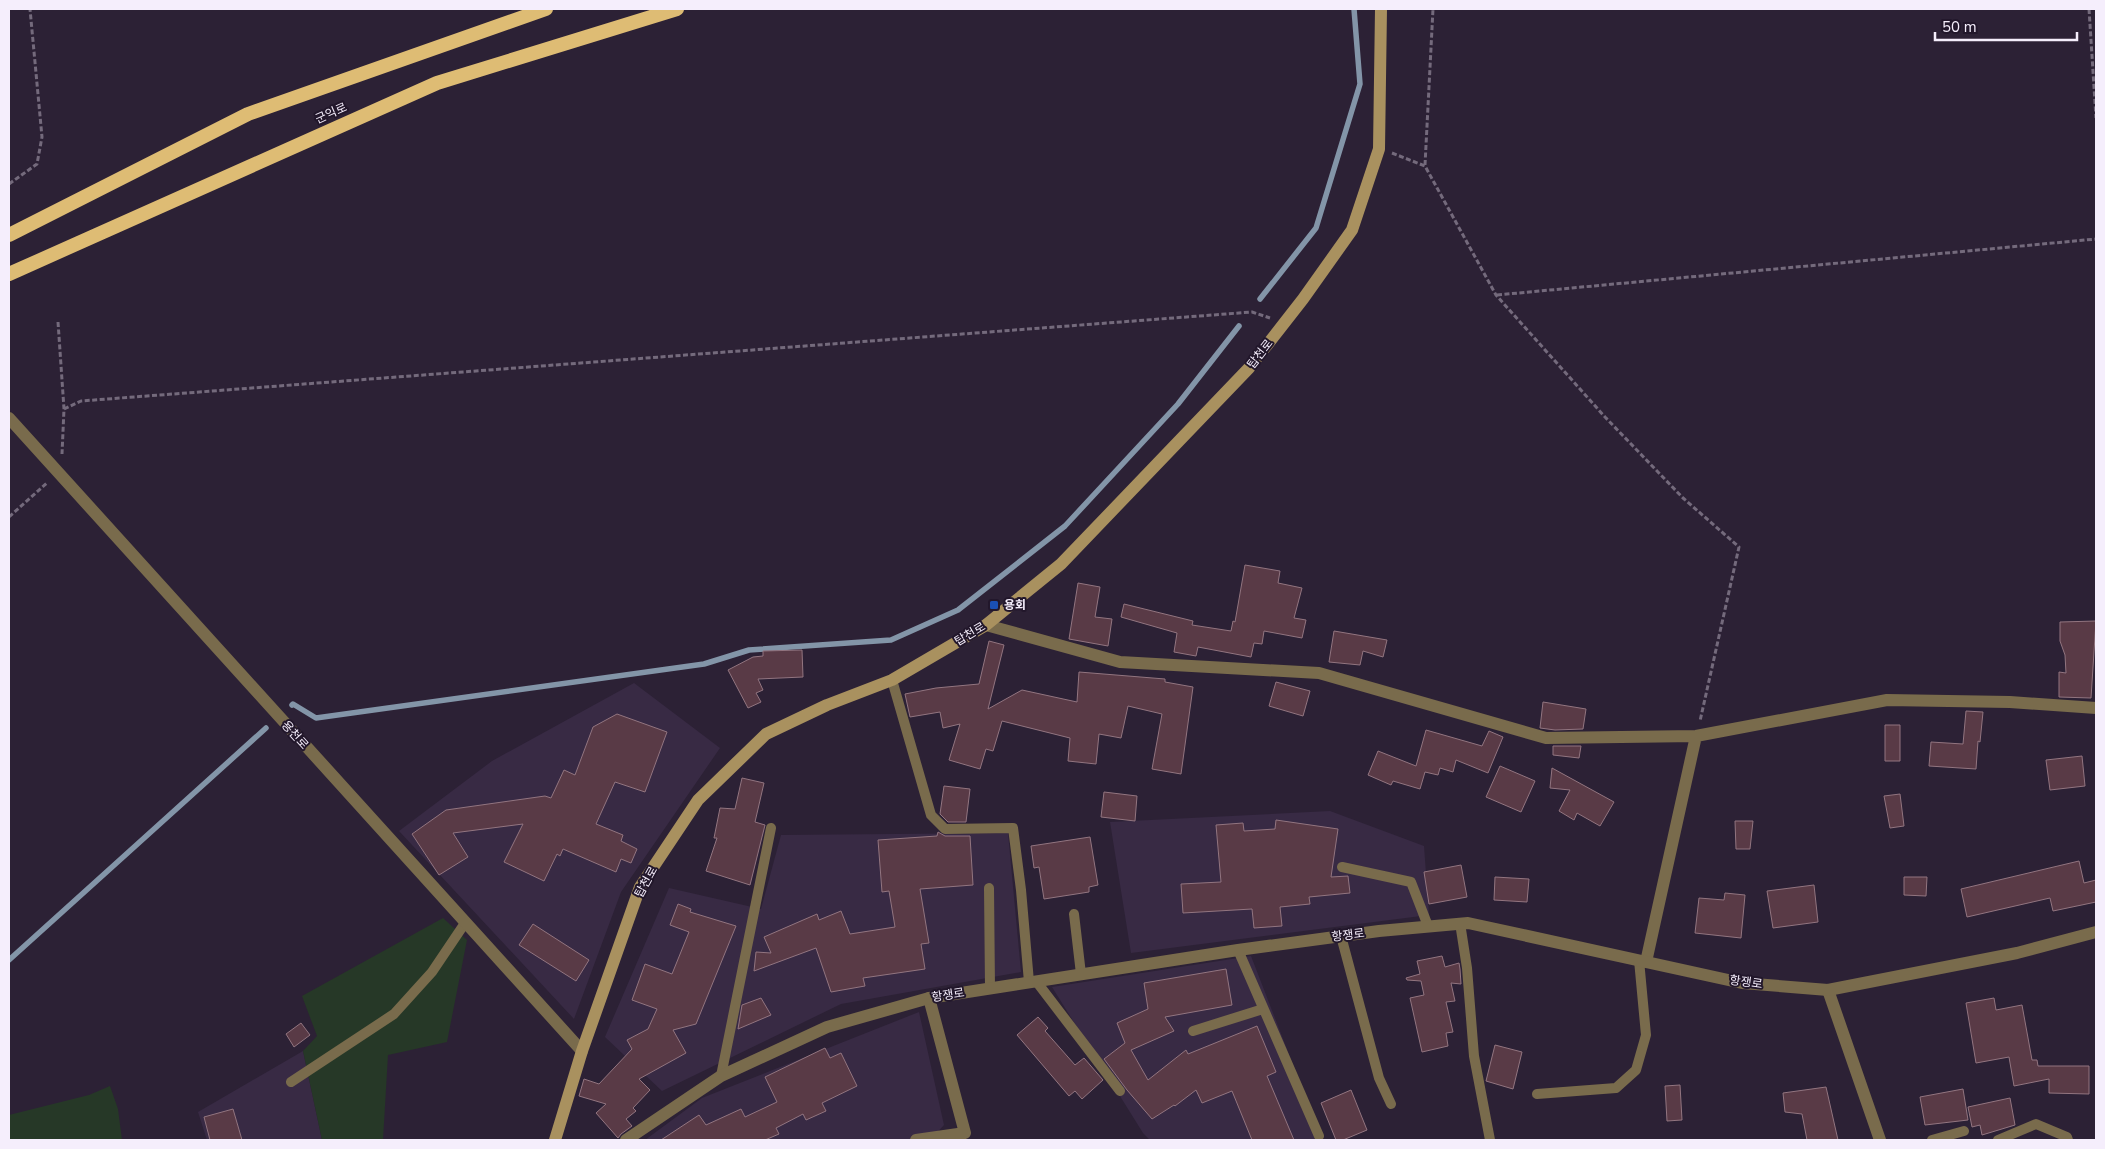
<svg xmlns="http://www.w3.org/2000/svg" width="2105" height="1149" viewBox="0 0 2105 1149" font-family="'Nunito Sans','Noto Sans KR',sans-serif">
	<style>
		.built { fill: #382a44 }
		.green { fill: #263827 }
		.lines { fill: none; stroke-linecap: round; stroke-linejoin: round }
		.stream { stroke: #8395a8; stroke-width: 5.5 }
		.building { fill: #593a46; stroke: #927580 }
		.path { stroke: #746a7c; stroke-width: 3; stroke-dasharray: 5 2.5; stroke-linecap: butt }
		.service { stroke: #796b4c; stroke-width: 10 }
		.minor { stroke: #796b4c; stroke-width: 12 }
		.tertiary { stroke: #796b4c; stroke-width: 12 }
		.secondary { stroke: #a9915f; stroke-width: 12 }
		.trunk { stroke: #debc74; stroke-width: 14 }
		.transit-dot { fill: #1a4fb4; stroke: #22172b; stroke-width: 2 }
		.labels { text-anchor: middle; stroke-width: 4; stroke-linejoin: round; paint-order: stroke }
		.street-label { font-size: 12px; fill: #f5eefc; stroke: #22172b }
		.poi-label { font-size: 12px; font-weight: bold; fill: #f5eefc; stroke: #22172b; text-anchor: start }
	</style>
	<rect width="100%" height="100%" fill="#2c2135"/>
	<!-- built -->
	<path class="built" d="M634,683l86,65 -99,144 -47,127 -175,-188 93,-70z
		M1330,811l94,35 5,69 -298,38 -21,-131z
		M1008,833l13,139 -180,32 -179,87 -57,-54 64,-149 92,21 20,-74z
		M1251,956l71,184h-172l-7,-7 -91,-146z
		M919,1012l25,113 -14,15h-285l57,-42z
		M303,1051l19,89h-115l-9,-28z"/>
	<!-- green -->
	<path class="green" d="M443,918l24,22 -20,102 -59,13 -5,85h-61l-19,-89 14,-15 -15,-40z
		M110,1086l8,23 4,31h-113v-25l80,-20z"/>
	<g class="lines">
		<!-- stream -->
		<path class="stream" d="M1260,299l56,-71 44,-144 -6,-75
			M292,705l1,-1 23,14 388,-54 45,-14 142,-10 67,-30 107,-84 113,-122 61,-78
			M9,960l257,-232"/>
	</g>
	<!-- building -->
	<path class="building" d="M1245,565l35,6 -2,12 24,5 -8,30 12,2 -4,18 -38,-7 -2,13 -8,-1 -3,14 -53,-10 -2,9 -22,-4 3,-19 -56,-16 3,-13 69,17 -1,4 39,6 2,-10 2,1z
		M1078,583l22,4 -5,30 17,2 -4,27 -39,-7z
		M2096,621l-5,77 -32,-1v-25l7,1 -1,-18 -5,-14v-19z
		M1334,631l53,9 -4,17 -20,-6 -3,14 -31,-3z
		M989,641l15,4 -16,64 34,-19 55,12 2,-30 86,7v3l28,5 -12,87 -29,-5 10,-55 -34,-8 -7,32 -22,-4 -3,30 -28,-3 2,-23 -68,-17 -9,30 -7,-2 -6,20 -31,-9 11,-36 -17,4 -3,-16 -30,5 -5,-23 31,-6 43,-4z
		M802,650l1,27 -45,2 5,11 -7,3 5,9 -13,6 -20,-38 25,-13 10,-1v-5z
		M1276,682l34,9 -7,25 -34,-10z
		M1543,702l43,7 -3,20 -28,1 -15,-2z
		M1966,711l17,1 -3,30 -2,-1 -2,28 -47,-3 2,-24 32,2z
		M617,714l50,18 -22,60 -30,-10 -19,42 27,11 -2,6 16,8 -6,14 -10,-4 -5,13 -53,-23 -3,7 -3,-2 -13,27 -40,-19 19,-38 -70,9 15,24 -29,18 -27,-41 34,-24 99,-14 6,2 13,-28 11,5 18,-48z
		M1885,725h15v36h-15z
		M1426,730l56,16 7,-15 14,6 -15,36 -32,-13 -3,12 -13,-4 -2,7 -13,-3 -5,17 -27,-8 -2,4 -23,-10 10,-24 38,15z
		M1553,746h28l-2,12 -26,-3z
		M2082,756l3,30 -35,4 -4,-30z
		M1500,766l35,15 -14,31 -35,-15z
		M1552,768l62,34 -14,24 -23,-13 -3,7 -15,-9 11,-21 -20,-2z
		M742,778l22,5 -9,39 10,3 -15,60 -44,-14 11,-33h-3l6,-30 15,1z
		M944,786l26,3 -4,33h-18l-8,-8z
		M1104,792l33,4 -2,25 -34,-4z
		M1900,794l4,32 -14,2 -6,-32z
		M1276,820l62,9 -7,48 17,-1 2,17 -41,4 1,7 -30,3 2,19 -28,2 -2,-19 -69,4 -2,-29 40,-2 -5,-57 27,-2 1,8 31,-2z
		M1735,821h18l-3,28h-14z
		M938,832l7,4h25l3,49 -53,4 9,54 -8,1 4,25 -62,9 2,8 -34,6 -15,-44 -62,23 2,-19 15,1 -7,-16 53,-23 2,6 22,-9 9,23 45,-7 -6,-36 -7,1 -4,-52 59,-4z
		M1090,837l8,48 -9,2v5l-45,7 -5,-32 -5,1 -3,-22z
		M2079,861l5,22 12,-3v22l-43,9 -3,-13 -83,19 -6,-28z
		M1461,865l6,32 -38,7 -5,-32z
		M1495,877l34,2 -2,23 -33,-2z
		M1904,877h23l-1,19 -22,-1z
		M1814,885l4,37 -45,6 -6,-37z
		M1725,893l20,2 -4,43 -46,-5 4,-35 25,2z
		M678,904l13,5 -1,3 46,14 -40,98 -23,6 13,23 -47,26 11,11 -17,18 3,3 -10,8 6,7 -11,8 -3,4 -22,-25 10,-9 -27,-8 5,-17 15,5 33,-35 -5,-9 21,-11 9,-20 -25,-9 13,-36 27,10 17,-42 -19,-7z
		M533,924l56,36 -13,21 -57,-36z
		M1442,956l3,11 14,-4 1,6 1,15 -10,-1 4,18 -9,1 7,30 -7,1 2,13 -26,6 -12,-54 14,-3 -3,-14 -14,-1 -1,-2 14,-4 -3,-13z
		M1226,969l6,36 -67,12 9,14 -43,19 17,30 38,-30 2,4 69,-28 19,46 -9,4 27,64h-42l-20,-49 -30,12 -6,-13 -21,16 -1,-1 -22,14 -25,-29 -23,-31 21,-16 -8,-20 31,-14 -4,-26z
		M761,998l10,17 -33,14 4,-24z
		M1994,998l2,12 26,-5 10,55h5l1,6h51v28l-40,-1v-14l-35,7 -5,-29 -33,6 -10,-60z
		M1038,1017l10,11 -3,3 30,34 9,-7 19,22 -21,19 -7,-8 -6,5 -52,-61z
		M301,1023l9,12 -16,12 -8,-13z
		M1495,1045l27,7 -9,37 -27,-8z
		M825,1048l5,10 11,-5 16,33 -35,17 4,8 -20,9 -3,-6 -27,14 3,6 -14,6h-104l38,-25 7,10 35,-16 4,8 32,-15 -12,-25z
		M1680,1085l2,35 -15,1 -2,-35z
		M1826,1087l12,53h-31l-5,-26 -17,-2 -2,-19z
		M1963,1089l5,31 -43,5 -5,-28z
		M1351,1090l16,40 -24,10h-7l-15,-37z
		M2010,1098l5,27 -33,10 -2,-10 -8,2 -4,-20z
		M233,1109l9,31h-32l-6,-23z"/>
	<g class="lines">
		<!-- path -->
		<path class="path" d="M2089,9l7,109
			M1392,153l33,13 71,129 109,122 78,81 56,49 -39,174
			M1425,165l8,-156
			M9,184l28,-20 5,-27 -12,-128
			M1497,295l599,-56
			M58,322l6,87 -2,45
			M64,409l17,-8 1171,-89 18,6
			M9,517l39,-35"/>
		<!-- service -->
		<path class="service" d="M892,680l39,135 14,14 68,-1 8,62 8,92
			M1342,867l69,15 17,44
			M989,888l1,100
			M1074,914l7,60
			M1460,923l7,45 7,88 16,84
			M1341,936l38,142 12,26
			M1238,950l81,186
			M1036,981l84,110
			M1193,1031l70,-22
			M721,1076l50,-248
			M291,1082l103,-68 38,-42 33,-49
			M1537,1094l79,-6 20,-18 10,-35 -7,-75
			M1932,1140l32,-9
			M1998,1140l38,-16 31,13 1,3"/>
		<!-- minor -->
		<path class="minor" d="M986,625l134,37 199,11 227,65 150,-2 191,-36 123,2 86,6
			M1646,962l50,-226
			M1828,990l52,150
			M916,1140l49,-7 -36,-135"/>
		<!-- tertiary -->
		<path class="tertiary" d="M9,418l573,633
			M626,1140l95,-64 106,-49 102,-29 309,-48 141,-19 89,-8 274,60 86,7 189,-37 79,-21"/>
		<!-- secondary -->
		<path class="secondary" d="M555,1140l27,-89 58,-164 58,-87 68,-66 61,-29 65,-25 94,-55 75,-61 188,-196 54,-69 49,-69 27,-81 2,-140"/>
		<!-- trunk -->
		<path class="trunk" d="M9,235l239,-121 298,-105
			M9,274l428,-191 240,-74"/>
	</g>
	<!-- markers -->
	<rect class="transit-dot" x="989" y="600" width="10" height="10" rx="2.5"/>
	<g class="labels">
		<!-- street labels -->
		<g class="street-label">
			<text transform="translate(331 113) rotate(-24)" y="4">군익로</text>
			<text transform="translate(1260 354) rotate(-52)" y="4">탑천로</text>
			<text transform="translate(970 634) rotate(-31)" y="4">탑천로</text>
			<text transform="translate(295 735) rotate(48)" y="4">용천로</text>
			<text transform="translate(646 882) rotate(-61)" y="4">탑천로</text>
			<text transform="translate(1348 935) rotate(-7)" y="4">항쟁로</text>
			<text transform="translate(1746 982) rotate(8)" y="4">항쟁로</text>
			<text transform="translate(948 995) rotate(-9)" y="4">항쟁로</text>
		</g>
		<!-- poi labels -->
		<g class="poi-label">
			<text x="1004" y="609">용회</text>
		</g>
	</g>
	<!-- border -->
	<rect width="2105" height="1149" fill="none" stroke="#f5eefc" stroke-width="20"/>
	<!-- scale -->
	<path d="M1935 32v8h142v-8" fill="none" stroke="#f5eefc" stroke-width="2.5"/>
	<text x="1942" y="32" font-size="15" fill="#f5eefc" stroke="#22172b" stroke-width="4" paint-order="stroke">50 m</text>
</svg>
